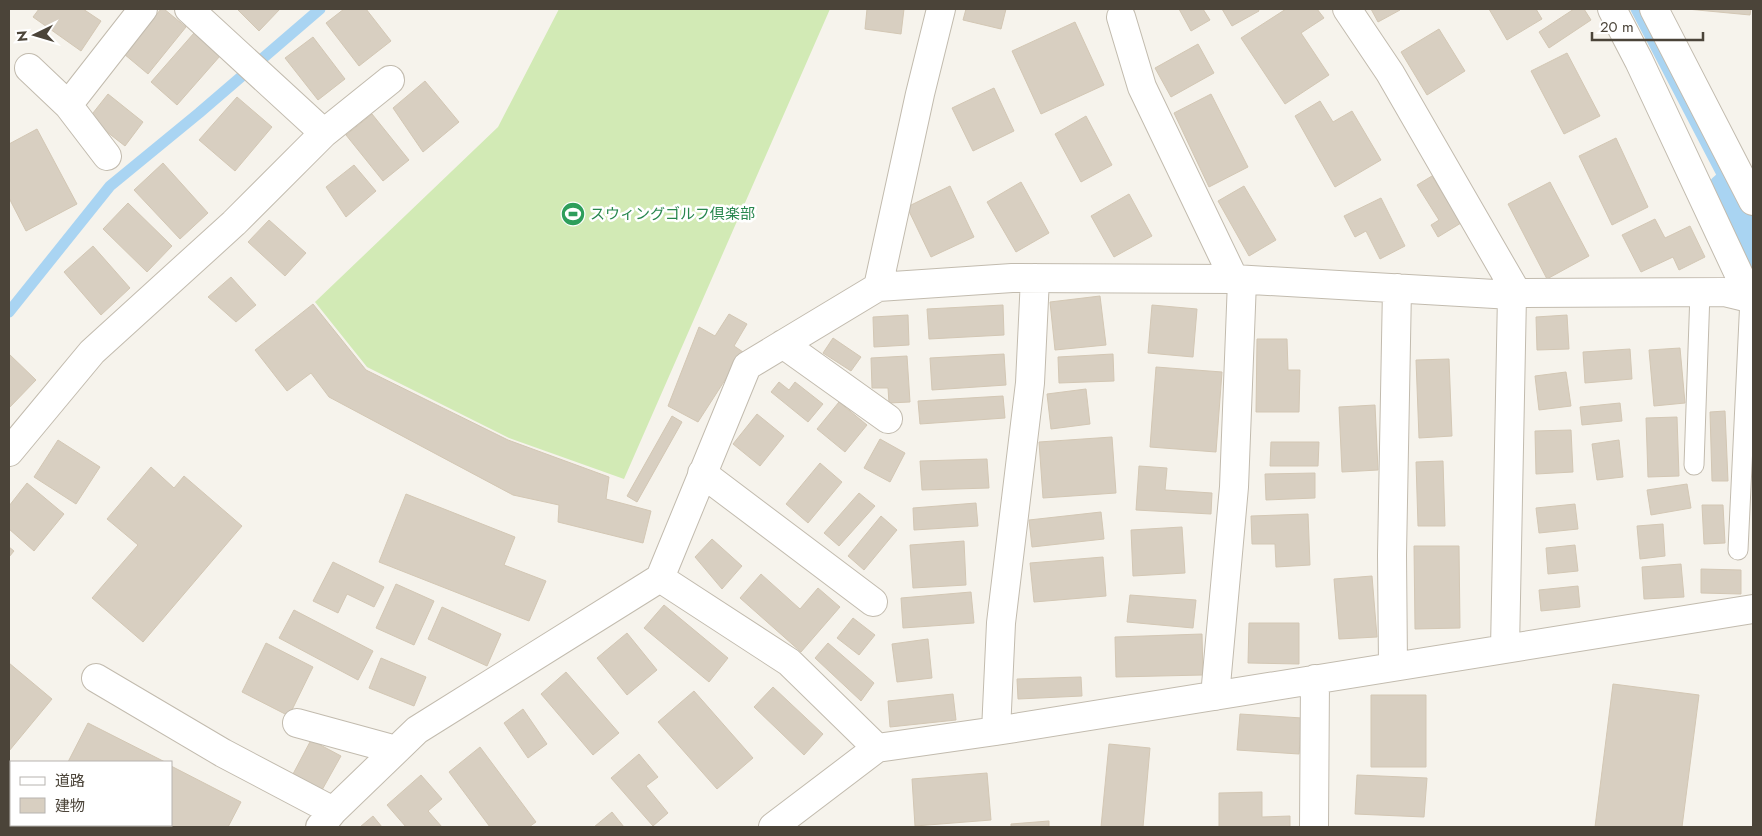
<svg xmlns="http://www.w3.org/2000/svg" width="1762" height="836" viewBox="0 0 1762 836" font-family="Jost,'Noto Sans JP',sans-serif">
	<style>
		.garden { fill: #d2eab5 }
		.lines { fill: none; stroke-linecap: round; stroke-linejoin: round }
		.stream { stroke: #a9d4f2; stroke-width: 11 }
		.river { stroke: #a9d4f2; stroke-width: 66 }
		.building { fill: #d8cfc1; stroke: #d3c7b4 }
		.service-casing { stroke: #c2bbae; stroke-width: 21 }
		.minor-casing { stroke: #c2bbae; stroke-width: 30 }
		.service { stroke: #fff; stroke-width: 19 }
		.minor { stroke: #fff; stroke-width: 28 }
		.labels { text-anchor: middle; stroke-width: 5; stroke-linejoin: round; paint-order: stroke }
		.leisure-label { font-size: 15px; fill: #27864d; stroke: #fff; text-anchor: start }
	</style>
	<rect width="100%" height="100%" fill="#f6f3ec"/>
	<!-- garden -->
	<path class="garden" d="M559,9h271l-206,470 -115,-41 -142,-71 -52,-65 183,-175z"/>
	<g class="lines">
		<!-- stream -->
		<path class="stream" d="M1636,9l100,192 4,-5
			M9,312l101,-126 89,-73 121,-104"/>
		<!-- river -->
		<path class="river" d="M1736,201l15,34"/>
	</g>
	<!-- building -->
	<path class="building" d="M39,9h44l18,12 -20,30 -48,-34z
		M161,9h3l22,18 -38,47 -24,-20z
		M237,9h43l-21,22z
		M344,9h22l25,32 -32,25 -33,-43z
		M867,9h37l-3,25 -36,-5z
		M966,9h40l-5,20 -38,-9z
		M1179,9h24l7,11 -19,11z
		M1222,9h36l1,2 -27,15z
		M1286,9h31l7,9 -23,15 28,42 -44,29 -44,-66z
		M1371,9h28l1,1 -22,12z
		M1489,9h47l6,10 -35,21z
		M1574,9h10l7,11 -42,28 -10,-16z
		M1687,9h64l-1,6z
		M1075,22l29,63 -63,29 -29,-63z
		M1439,29l26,42 -38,24 -26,-43z
		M194,33l26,23 -43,49 -26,-23z
		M313,37l32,42 -27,21 -33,-42z
		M1198,44l16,29 -43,24 -16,-29z
		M1567,53l33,63 -36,18 -33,-63z
		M425,81l34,41 -36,30 -30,-44z
		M994,88l20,43 -41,20 -21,-43z
		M108,94l35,28 -18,24 -36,-28z
		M1211,94l37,73 -39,20 -35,-74z
		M237,97l35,30 -37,44 -36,-31z
		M1320,101l13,21 19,-11 29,49 -46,27 -40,-71z
		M372,114l37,46 -26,21 -37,-46z
		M1086,116l26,49 -31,17 -26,-48z
		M37,129l40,75 -51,27 -17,-33v-54z
		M1616,138l32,69 -36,18 -33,-69z
		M163,163l45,50 -28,26 -46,-49z
		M354,165l22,26 -30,26 -20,-30z
		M1432,176l29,47 -23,14 -7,-12 8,-5 -22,-35z
		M1021,182l28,51 -33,19 -29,-50z
		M1550,182l39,74 -42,23 -39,-75z
		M950,186l24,51 -43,20 -24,-50z
		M1244,186l32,54 -27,16 -31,-55z
		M1129,194l23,42 -38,21 -23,-41z
		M1381,198l24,48 -25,13 -14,-28 -11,6 -11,-21z
		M128,203l44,43 -25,26 -44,-43z
		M1655,219l10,19 25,-12 15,31 -26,13 -6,-13 -32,15 -19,-37z
		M269,220l37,33 -21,23 -37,-34z
		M93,246l37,42 -29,27 -37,-43z
		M231,277l25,28 -20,17 -28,-25z
		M1100,296l6,49 -51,5 -5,-48z
		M313,304l53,66 142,70 101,37 -3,22 45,12 -8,32 -85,-21 1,-17 -46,-10 -184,-98 -18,-24 -24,18 -32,-41z
		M1003,305l1,30 -75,4 -2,-30z
		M1152,305l45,4 -4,48 -45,-4z
		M729,314l18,10 -13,22 9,6 -45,70 -30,-16 31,-79 16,9z
		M908,315l1,30 -35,2 -1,-30z
		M1567,315l2,34 -32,1 -1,-33z
		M833,338l28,19 -10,14 -28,-18z
		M1257,339h30l1,31h12l-1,42h-43z
		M1680,348l5,55 -31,3 -5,-56z
		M1630,349l2,30 -47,4 -2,-31z
		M9,354l27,26 -27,28z
		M1004,354l2,31 -74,5 -2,-32z
		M1113,354l1,27 -55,2 -1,-26z
		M907,356l3,46 -21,1 -1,-15h-16l-1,-30z
		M1449,359l3,77 -33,2 -3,-78z
		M1156,367l66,5 -6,80 -66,-5z
		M1566,372l5,34 -32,4 -4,-34z
		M779,382l10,8 6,-8 28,22 -15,18 -37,-30z
		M1086,389l4,35 -39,5 -4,-35z
		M1003,396l2,22 -85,6 -2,-23z
		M839,402l28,23 -22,27 -28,-23z
		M1620,403l2,18 -40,4 -2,-18z
		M1375,405l3,65 -36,2 -3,-65z
		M1725,411l3,70h-16l-2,-69z
		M757,414l27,22 -24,30 -27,-22z
		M672,416l10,6 -45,80 -10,-6z
		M1677,417l2,59 -31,1 -2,-59z
		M1571,430l2,42 -37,2 -1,-43z
		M1112,437l4,56 -73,5 -4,-56z
		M880,439l25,14 -15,29 -26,-14z
		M58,440l42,27 -24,37 -42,-27z
		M1619,440l4,37 -26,3 -5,-36z
		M1271,442h48l-1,24h-48z
		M987,459l2,29 -67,2 -2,-29z
		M1443,461l2,65h-27l-2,-64z
		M820,463l22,19 -34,41 -22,-19z
		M1139,466l28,2 -2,22 47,3 -1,21 -75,-4z
		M151,467l23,21 10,-12 58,50 -99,116 -51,-44 46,-53 -31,-26z
		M1315,473v25l-49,2 -1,-26z
		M27,483l37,31 -30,37 -25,-22v-23z
		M1687,484l4,24 -40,7 -4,-25z
		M859,493l16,13 -36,40 -15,-13z
		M406,494l109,43 -11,28 42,16 -17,40 -150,-59z
		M976,503l2,23 -64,4 -1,-22z
		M1575,504l3,25 -39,4 -3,-25z
		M1702,505h21l2,38 -21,1z
		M1101,512l3,27 -72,8 -3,-27z
		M1308,514l2,51 -34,2 -1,-23h-23l-1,-28z
		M881,516l16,14 -33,40 -16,-14z
		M1663,524l2,32 -25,3 -3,-33z
		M1182,527l3,46 -52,3 -2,-46z
		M712,539l30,27 -20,23 -27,-32z
		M964,541l2,44 -53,3 -3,-43z
		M1575,545l3,26 -30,3 -2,-26z
		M1414,546h45l1,82 -45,1z
		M9,547l5,4 -5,6z
		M1103,557l3,39 -72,6 -4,-39z
		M333,562l51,25 -10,20 -27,-13 -9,19 -25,-12z
		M1681,564l3,33 -40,2 -2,-32z
		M1701,569l40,1v24l-40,-1z
		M761,574l39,35 18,-21 22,19 -39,45 -61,-54z
		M1372,576l5,61 -38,2 -5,-60z
		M396,584l38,17 -20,44 -38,-17z
		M1578,586l2,21 -39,4 -2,-21z
		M971,592l3,31 -71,5 -2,-30z
		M1130,595l66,5 -3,28 -66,-6z
		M664,605l64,53 -19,24 -65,-54z
		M442,607l59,27 -14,32 -59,-27z
		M294,610l79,41 -15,29 -79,-42z
		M853,618l22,17 -16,20 -22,-17z
		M1249,623h50v41l-51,-1z
		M627,633l30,37 -30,25 -30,-37z
		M1202,634l1,41 -87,2 -1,-40z
		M928,639l4,39 -35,4 -5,-38z
		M266,643l47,24 -24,49 -47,-24z
		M828,643l46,40 -13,18 -46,-43z
		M381,658l45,19 -12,29 -45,-18z
		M9,663l43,36 -43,52z
		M566,672l53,61 -26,22 -52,-61z
		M1081,677l1,19 -64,3 -1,-20z
		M1613,684l86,11 -17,132h-87z
		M773,687l50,47 -19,21 -50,-48z
		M694,691l59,67 -36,31 -59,-67z
		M953,694l3,26 -66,7 -2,-26z
		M1371,695h55v72h-55z
		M523,709l24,35 -19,14 -24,-35z
		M1240,714l62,4 -3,36 -62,-4z
		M88,723l77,39h-97z
		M311,740l30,16 -19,34 -29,-16z
		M1109,744l41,4 -7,79h-42z
		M480,747l56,75 -7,5h-39l-41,-55z
		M639,754l19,23 -12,9 22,27 -15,13 -42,-48z
		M171,766l70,36 -13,25h-89l-5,-2h37z
		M987,773l4,47 -76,6 -3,-47z
		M421,775l21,24 -14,12 14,16h-36l-19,-22z
		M1357,775l70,3 -3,39 -69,-3z
		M1262,792v25l28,-1v11h-71v-34z
		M11,794v31h13l2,2h-17v-30z
		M612,812l12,15h-30z
		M373,816l9,11h-22z
		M1049,821v6h-38v-3z"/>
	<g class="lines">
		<!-- service casing -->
		<g class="service-casing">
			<path id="service" d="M1694,465l6,-173
				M1738,550l12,-252"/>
		</g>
		<!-- minor casing -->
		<g class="minor-casing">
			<path id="minor" d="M189,9l135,124
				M1347,9l43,64 127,220
				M1612,9l27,52 111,237
				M1654,9l99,192
				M1121,17l21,70 92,192
				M29,68l39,37 39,51
				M68,105l75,-96
				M878,287l42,-193 21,-85
				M783,344l105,75
				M9,452l83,-100 142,-129 90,-90 66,-53
				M702,473l171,129
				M660,578l129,84 88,86 119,-17 757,-122
				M1505,649l7,-354
				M1393,666l-1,-111 5,-267
				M96,678l127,75 110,58
				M1215,696l19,-209 8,-206
				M297,723l99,27
				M996,731l5,-108 29,-240 5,-105
				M320,827l13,-16 84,-81 243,-152 87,-212 131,-79 134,-9 222,1 278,16 5,-2 207,-1 29,7
				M773,827l104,-79
				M1314,827l1,-148"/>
		</g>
		<!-- service -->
		<use href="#service" class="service"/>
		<!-- minor -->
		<use href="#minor" class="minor"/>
	</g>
	<!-- icons -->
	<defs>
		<g id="stadium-disc" transform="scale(1.25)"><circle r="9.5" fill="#2e9e5b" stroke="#fff"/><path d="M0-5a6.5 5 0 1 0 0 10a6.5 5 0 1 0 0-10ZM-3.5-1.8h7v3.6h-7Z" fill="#fff"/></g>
	</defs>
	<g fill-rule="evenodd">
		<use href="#stadium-disc" x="573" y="214"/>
	</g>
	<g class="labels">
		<!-- leisure labels -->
		<g class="leisure-label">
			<text x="590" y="219">スウィングゴルフ倶楽部</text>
		</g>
	</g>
	<!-- border -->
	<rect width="1762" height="836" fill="none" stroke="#4b4439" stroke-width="20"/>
	<!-- legend -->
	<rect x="10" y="761" width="162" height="65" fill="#ffffff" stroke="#b7b4b0"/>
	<rect x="20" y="777" width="25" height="8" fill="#ffffff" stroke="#b7b4b0"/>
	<text x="55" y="786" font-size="15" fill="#4b4439">道路</text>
	<rect x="20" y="798" width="25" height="15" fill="#d8cfc1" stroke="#b7b4b0"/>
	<text x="55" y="811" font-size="15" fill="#4b4439">建物</text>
	<!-- north arrow -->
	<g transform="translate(35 35) rotate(265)" stroke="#ffffff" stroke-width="4" paint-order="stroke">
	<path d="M0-4L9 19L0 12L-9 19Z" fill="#4b4439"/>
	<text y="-8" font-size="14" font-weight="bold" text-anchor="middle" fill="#4b4439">N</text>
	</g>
	<!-- scale -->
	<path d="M1592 32v8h111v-8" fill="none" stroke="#4b4439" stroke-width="2.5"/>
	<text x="1600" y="32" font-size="15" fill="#4b4439" stroke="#ffffff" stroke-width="4" paint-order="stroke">20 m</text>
</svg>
